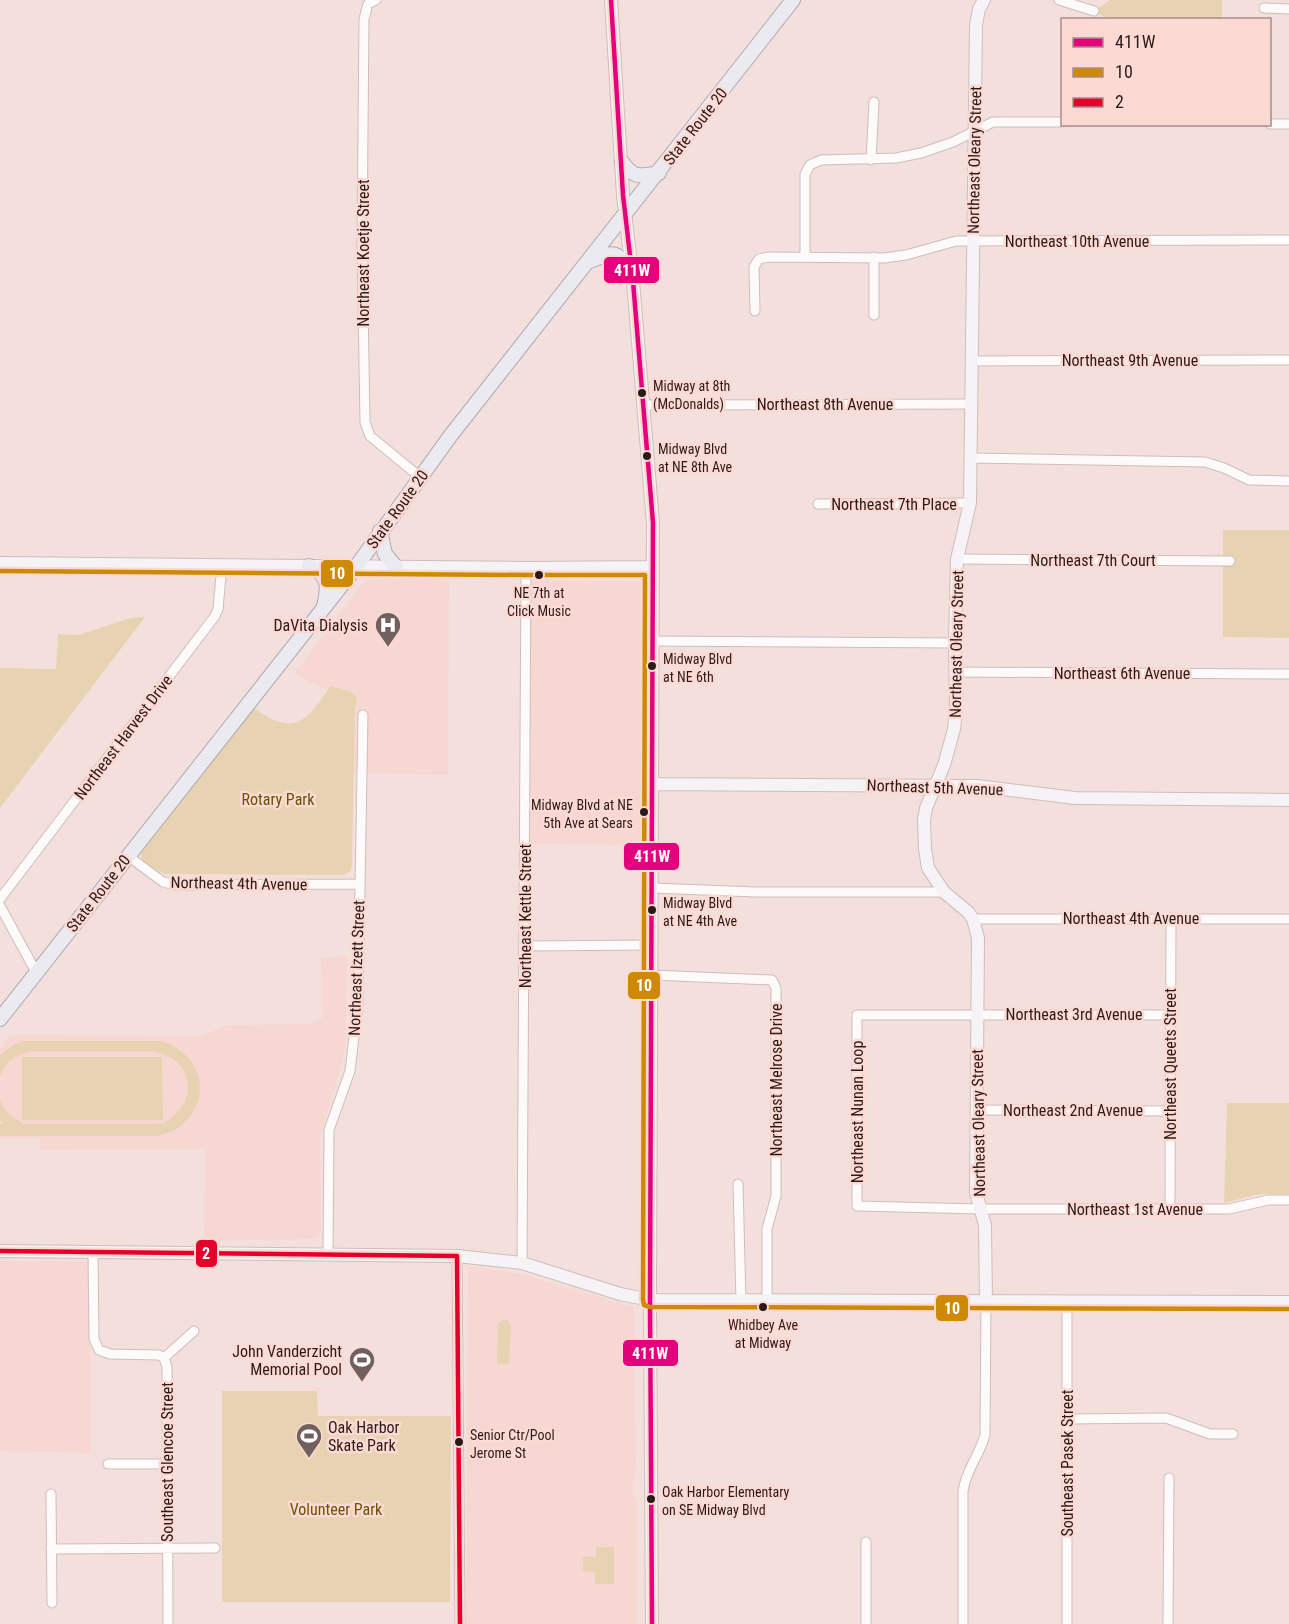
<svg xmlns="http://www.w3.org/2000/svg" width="1289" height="1624" viewBox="0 0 1289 1624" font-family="'Roboto Condensed',sans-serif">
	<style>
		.built { fill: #f6d7d1 }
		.green { fill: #e7d3b2 }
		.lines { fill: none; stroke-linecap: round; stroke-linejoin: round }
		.street-casing { stroke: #cebdbb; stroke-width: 11 }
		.secondary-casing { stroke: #cebdbb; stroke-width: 14 }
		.primary-casing { stroke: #b0aab3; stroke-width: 16 }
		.street { stroke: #fdfafa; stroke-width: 9 }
		.secondary { stroke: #f5f3f5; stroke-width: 12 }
		.primary { stroke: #ebeaf0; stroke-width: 14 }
		.bus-1-casing { stroke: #fdd9d3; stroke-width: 9 }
		.bus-2-casing { stroke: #fdd9d3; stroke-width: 9 }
		.bus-3-casing { stroke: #fdd9d3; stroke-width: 9 }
		.bus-1 { stroke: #e5007d; stroke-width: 4.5 }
		.bus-2 { stroke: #ce8a05; stroke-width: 4.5 }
		.bus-3 { stroke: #e4002b; stroke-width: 4.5 }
		.bus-dot { fill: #2b1b18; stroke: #fdd9d3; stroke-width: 2 }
		.labels { text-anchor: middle; stroke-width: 5; stroke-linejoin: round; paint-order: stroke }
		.bus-label { font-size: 14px; fill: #2b1b18; stroke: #fdd9d3; text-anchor: start }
		.street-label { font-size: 16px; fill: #2b1b18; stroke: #fdd9d3 }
		.poi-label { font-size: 16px; fill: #2b1b18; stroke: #fdd9d3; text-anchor: end }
		.park-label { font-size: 16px; fill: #695304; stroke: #fdd9d3 }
		.line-badge { stroke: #fdd9d3; stroke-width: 2 }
		.badge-label { font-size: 16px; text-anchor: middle; font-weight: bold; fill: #fff }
	</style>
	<rect width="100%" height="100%" fill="#f3e0dd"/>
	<!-- built -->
	<path class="built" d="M449,578l-1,197 -98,-2 1,-71 -57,-28 71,-94z
		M531,580l111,1 -2,264 -111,-1z
		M347,956l-1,84 -3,20 -23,76 1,99 -5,4 -112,2 1,-92 -165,1v-12h-40v-90l10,-13 190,1 28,-11 82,-1 12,-6 -1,-60z
		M0,1261h89l2,192 -91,-2z
		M472,1267l50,7 112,33 2,159 -3,25 5,14 -1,119h-171l2,-355z"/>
	<!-- green -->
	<path class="green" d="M1110,0h112v19h-114l-14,-8z
		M1223,530h66v108l-66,-1z
		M145,617l-145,191v-140l56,1 2,-35 21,1 52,-17z
		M331,686l21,6 5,6 -2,8 -3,159 -1,6 -8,4 -178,-1 -22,-11 -3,-13 114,-142c42,30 52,13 77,-22z
		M24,1041h136c42,11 55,59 19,86 -7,5 -15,7 -22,9h-157v-12h3l-3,-4v-20l5,10 7,7 12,7h127l13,-1c36,-21 31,-64 -11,-72h-121c-16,3 -26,10 -32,25v-21l13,-10z
		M22,1057h140l1,63h-141z
		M1227,1103h62v91h-29l-36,9z
		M503,1319l4,1 4,5 -2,39h-11l-1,-3 1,-37z
		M222,1391h95l1,25h133l-1,186h-228z
		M596,1547h18v37h-19v-12l-12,-1v-14h13z"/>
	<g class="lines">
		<!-- street casing -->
		<g class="street-casing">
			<path id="street" d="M376,0l-8,4 -4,15 -2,226 3,177 5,14 50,41
				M1059,0l35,11
				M1264,8l25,1
				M1270,124h19
				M871,160l3,-58
				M805,257v-83l5,-9 11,-5 75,-2 25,-5 32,-11 40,-20h69
				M874,257v58
				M755,311l-1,-44 5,-8 9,-2 116,1 22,-3 50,-14 333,-1
				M971,361l318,-1
				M643,405l329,-1
				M970,458l235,4 19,6 25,12 40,1
				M818,504l152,-1
				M957,559l273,2
				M652,641l303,2
				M955,672l334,2
				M128,856l35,26 13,3 183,-1
				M652,888l104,4h188
				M0,899l215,-283 3,-7 4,-44
				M0,906l36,66
				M973,919h316
				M525,946l126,-1
				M651,975l121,5 4,8v208l-9,33v72
				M1171,1015h-314v191l123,3h249l39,-9h21
				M976,1110l194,1
				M738,1184l3,117
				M1170,1209l1,-291
				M93,1252l1,87 5,11 11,4 49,1 5,3 3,9 1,257
				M328,1253l1,-123 21,-59 8,-68 5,-288
				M457,1256l3,368
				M522,1263l4,-695
				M164,1358l30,-27
				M1067,1419l99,-1 44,16h23
				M108,1464h59
				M51,1494l1,109
				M51,1549l164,-1
				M866,1624v-82
				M963,1624v-133c4,-24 16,-34 22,-56l1,-133
				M1067,1624v-321
				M1168,1624l1,-146"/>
		</g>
		<!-- secondary casing -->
		<g class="secondary-casing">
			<path id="secondary" d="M611,0l12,195 10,86 20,242 -3,777 2,324
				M984,0l-5,9 -3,16 -6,478 -13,56 -2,84 1,68 -2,18 -10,36 -18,43 -2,12 1,29 3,19 16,24 24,20 5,7 5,19 -2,255 9,32 1,77
				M0,563l526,5 127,-1
				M652,784l325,2 98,12 214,2
				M0,1251l457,5 65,7 98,31 30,6 639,2"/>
		</g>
		<!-- primary casing -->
		<g class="primary-casing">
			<path id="primary" d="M622,162c12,17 18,14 37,11
				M590,261c26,-11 27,-10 42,14
				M380,531l5,23 11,13
				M309,566c20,8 20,20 15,40
				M0,1019l356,-452 95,-132 342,-435"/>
		</g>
		<!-- street -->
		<use href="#street" class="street"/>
		<!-- secondary -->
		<use href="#secondary" class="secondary"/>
		<!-- primary -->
		<use href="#primary" class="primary"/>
		<!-- bus-1 casing -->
		<g class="bus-1-casing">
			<path id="bus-1" d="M611,0l12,195 10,86 20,242 -3,777 2,324"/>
		</g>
		<!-- bus-2 casing -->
		<g class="bus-2-casing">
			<path id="bus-2" d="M0,571l526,4h119l-2,725 1,5 6,2 639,2"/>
		</g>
		<!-- bus-3 casing -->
		<g class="bus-3-casing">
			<path id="bus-3" d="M0,1251l457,5 3,368"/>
		</g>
		<!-- bus-1 -->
		<use href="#bus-1" class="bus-1"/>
		<!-- bus-2 -->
		<use href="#bus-2" class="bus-2"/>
		<!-- bus-3 -->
		<use href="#bus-3" class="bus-3"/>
	</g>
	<!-- icons -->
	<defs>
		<g id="hospital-pin" transform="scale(1.35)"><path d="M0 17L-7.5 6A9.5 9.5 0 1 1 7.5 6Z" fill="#71605d" stroke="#fdd9d3"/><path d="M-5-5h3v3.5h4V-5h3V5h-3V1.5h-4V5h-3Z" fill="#fff"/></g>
		<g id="stadium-pin" transform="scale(1.35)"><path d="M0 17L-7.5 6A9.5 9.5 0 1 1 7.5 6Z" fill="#71605d" stroke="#fdd9d3"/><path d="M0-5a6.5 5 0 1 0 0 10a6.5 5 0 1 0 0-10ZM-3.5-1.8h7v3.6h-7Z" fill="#fff"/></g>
	</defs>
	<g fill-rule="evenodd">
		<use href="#hospital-pin" x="388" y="625"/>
		<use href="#stadium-pin" x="362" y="1360"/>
		<use href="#stadium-pin" x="309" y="1436"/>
	</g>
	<!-- markers -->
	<g class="bus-dot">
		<circle cx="642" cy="393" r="5"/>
		<circle cx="647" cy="456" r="5"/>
		<circle cx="539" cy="575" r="5"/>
		<circle cx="652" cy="666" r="5"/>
		<circle cx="644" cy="812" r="5"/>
		<circle cx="652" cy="910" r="5"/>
		<circle cx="763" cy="1307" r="5"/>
		<circle cx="459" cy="1442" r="5"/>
		<circle cx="651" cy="1499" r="5"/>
	</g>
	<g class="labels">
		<!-- bus labels -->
		<g class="bus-label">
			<text x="653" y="391">Midway at 8th<tspan x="653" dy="18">(McDonalds)</tspan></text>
			<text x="658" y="454">Midway Blvd<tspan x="658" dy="18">at NE 8th Ave</tspan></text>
			<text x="539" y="598" text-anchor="middle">NE 7th at<tspan x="539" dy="18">Click Music</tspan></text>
			<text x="663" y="664">Midway Blvd<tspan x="663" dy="18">at NE 6th</tspan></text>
			<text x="633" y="810" text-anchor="end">Midway Blvd at NE<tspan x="633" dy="18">5th Ave at Sears</tspan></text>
			<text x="663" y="908">Midway Blvd<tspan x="663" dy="18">at NE 4th Ave</tspan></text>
			<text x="763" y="1330" text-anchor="middle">Whidbey Ave<tspan x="763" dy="18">at Midway</tspan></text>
			<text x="470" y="1440">Senior Ctr/Pool<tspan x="470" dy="18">Jerome St</tspan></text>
			<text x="662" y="1497">Oak Harbor Elementary<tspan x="662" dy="18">on SE Midway Blvd</tspan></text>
		</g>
		<!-- street labels -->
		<g class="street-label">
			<text transform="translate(695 126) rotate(-52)" y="6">State Route 20</text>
			<text transform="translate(974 160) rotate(-89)" y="6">Northeast Oleary Street</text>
			<text x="1077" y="247">Northeast 10th Avenue</text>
			<text transform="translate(363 253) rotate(-90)" y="6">Northeast Koetje Street</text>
			<text x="1130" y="366">Northeast 9th Avenue</text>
			<text x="825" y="410">Northeast 8th Avenue</text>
			<text x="894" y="510">Northeast 7th Place</text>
			<text transform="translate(397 509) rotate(-54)" y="6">State Route 20</text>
			<text x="1093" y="566">Northeast 7th Court</text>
			<text transform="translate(956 644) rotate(-89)" y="6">Northeast Oleary Street</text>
			<text x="1122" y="679">Northeast 6th Avenue</text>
			<text transform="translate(123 737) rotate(-53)" y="6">Northeast Harvest Drive</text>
			<text transform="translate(935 787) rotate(2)" y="6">Northeast 5th Avenue</text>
			<text transform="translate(239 883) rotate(1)" y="6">Northeast 4th Avenue</text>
			<text transform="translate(98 893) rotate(-52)" y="6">State Route 20</text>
			<text transform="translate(525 916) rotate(-90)" y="6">Northeast Kettle Street</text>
			<text x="1131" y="924">Northeast 4th Avenue</text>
			<text transform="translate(356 968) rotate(-88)" y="6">Northeast Izett Street</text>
			<text x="1074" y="1020">Northeast 3rd Avenue</text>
			<text transform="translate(1170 1064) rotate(-90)" y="6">Northeast Queets Street</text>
			<text transform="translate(776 1080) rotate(-90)" y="6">Northeast Melrose Drive</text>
			<text x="1073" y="1116">Northeast 2nd Avenue</text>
			<text transform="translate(857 1112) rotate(-90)" y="6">Northeast Nunan Loop</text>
			<text transform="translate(978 1123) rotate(-91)" y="6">Northeast Oleary Street</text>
			<text x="1135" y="1215">Northeast 1st Avenue</text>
			<text transform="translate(167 1462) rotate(-90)" y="6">Southeast Glencoe Street</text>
			<text transform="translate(1067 1463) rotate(-90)" y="6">Southeast Pasek Street</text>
		</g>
		<!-- poi labels -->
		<g class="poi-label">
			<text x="368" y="631">DaVita Dialysis</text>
			<text x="342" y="1357">John Vanderzicht<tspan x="342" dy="18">Memorial Pool</tspan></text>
			<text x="328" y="1433" text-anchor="start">Oak Harbor<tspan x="328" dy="18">Skate Park</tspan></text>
		</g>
		<!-- park labels -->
		<g class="park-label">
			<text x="278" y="805">Rotary Park</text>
			<text x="336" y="1515">Volunteer Park</text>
		</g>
	</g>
	<g class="line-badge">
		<rect x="603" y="256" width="57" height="28" rx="6" fill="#e5007d"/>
		<rect x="320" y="559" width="34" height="29" rx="6" fill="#ce8a05"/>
		<rect x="623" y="842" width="57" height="29" rx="6" fill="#e5007d"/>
		<rect x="627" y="971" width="34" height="29" rx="6" fill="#ce8a05"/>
		<rect x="195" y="1239" width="23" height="29" rx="6" fill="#e4002b"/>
		<rect x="935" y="1294" width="34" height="28" rx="6" fill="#ce8a05"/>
		<rect x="622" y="1339" width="57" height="28" rx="6" fill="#e5007d"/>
	</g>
	<g class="badge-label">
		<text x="632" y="276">411W</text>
		<text x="337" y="579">10</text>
		<text x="652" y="862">411W</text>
		<text x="644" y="991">10</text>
		<text x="206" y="1259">2</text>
		<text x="952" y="1314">10</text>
		<text x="650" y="1359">411W</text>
	</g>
	<!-- legend -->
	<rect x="1061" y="18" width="210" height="108" fill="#fdd9d3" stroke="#a98d88" stroke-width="1.5"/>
	<rect x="1073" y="38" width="30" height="9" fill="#e5007d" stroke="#a98d88" stroke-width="1.5"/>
	<text x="1115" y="48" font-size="18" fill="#2b1b18">411W</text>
	<rect x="1073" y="68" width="30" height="9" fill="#ce8a05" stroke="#a98d88" stroke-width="1.5"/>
	<text x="1115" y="78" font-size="18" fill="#2b1b18">10</text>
	<rect x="1073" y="98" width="30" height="9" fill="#e4002b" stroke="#a98d88" stroke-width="1.5"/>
	<text x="1115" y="108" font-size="18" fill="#2b1b18">2</text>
</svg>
